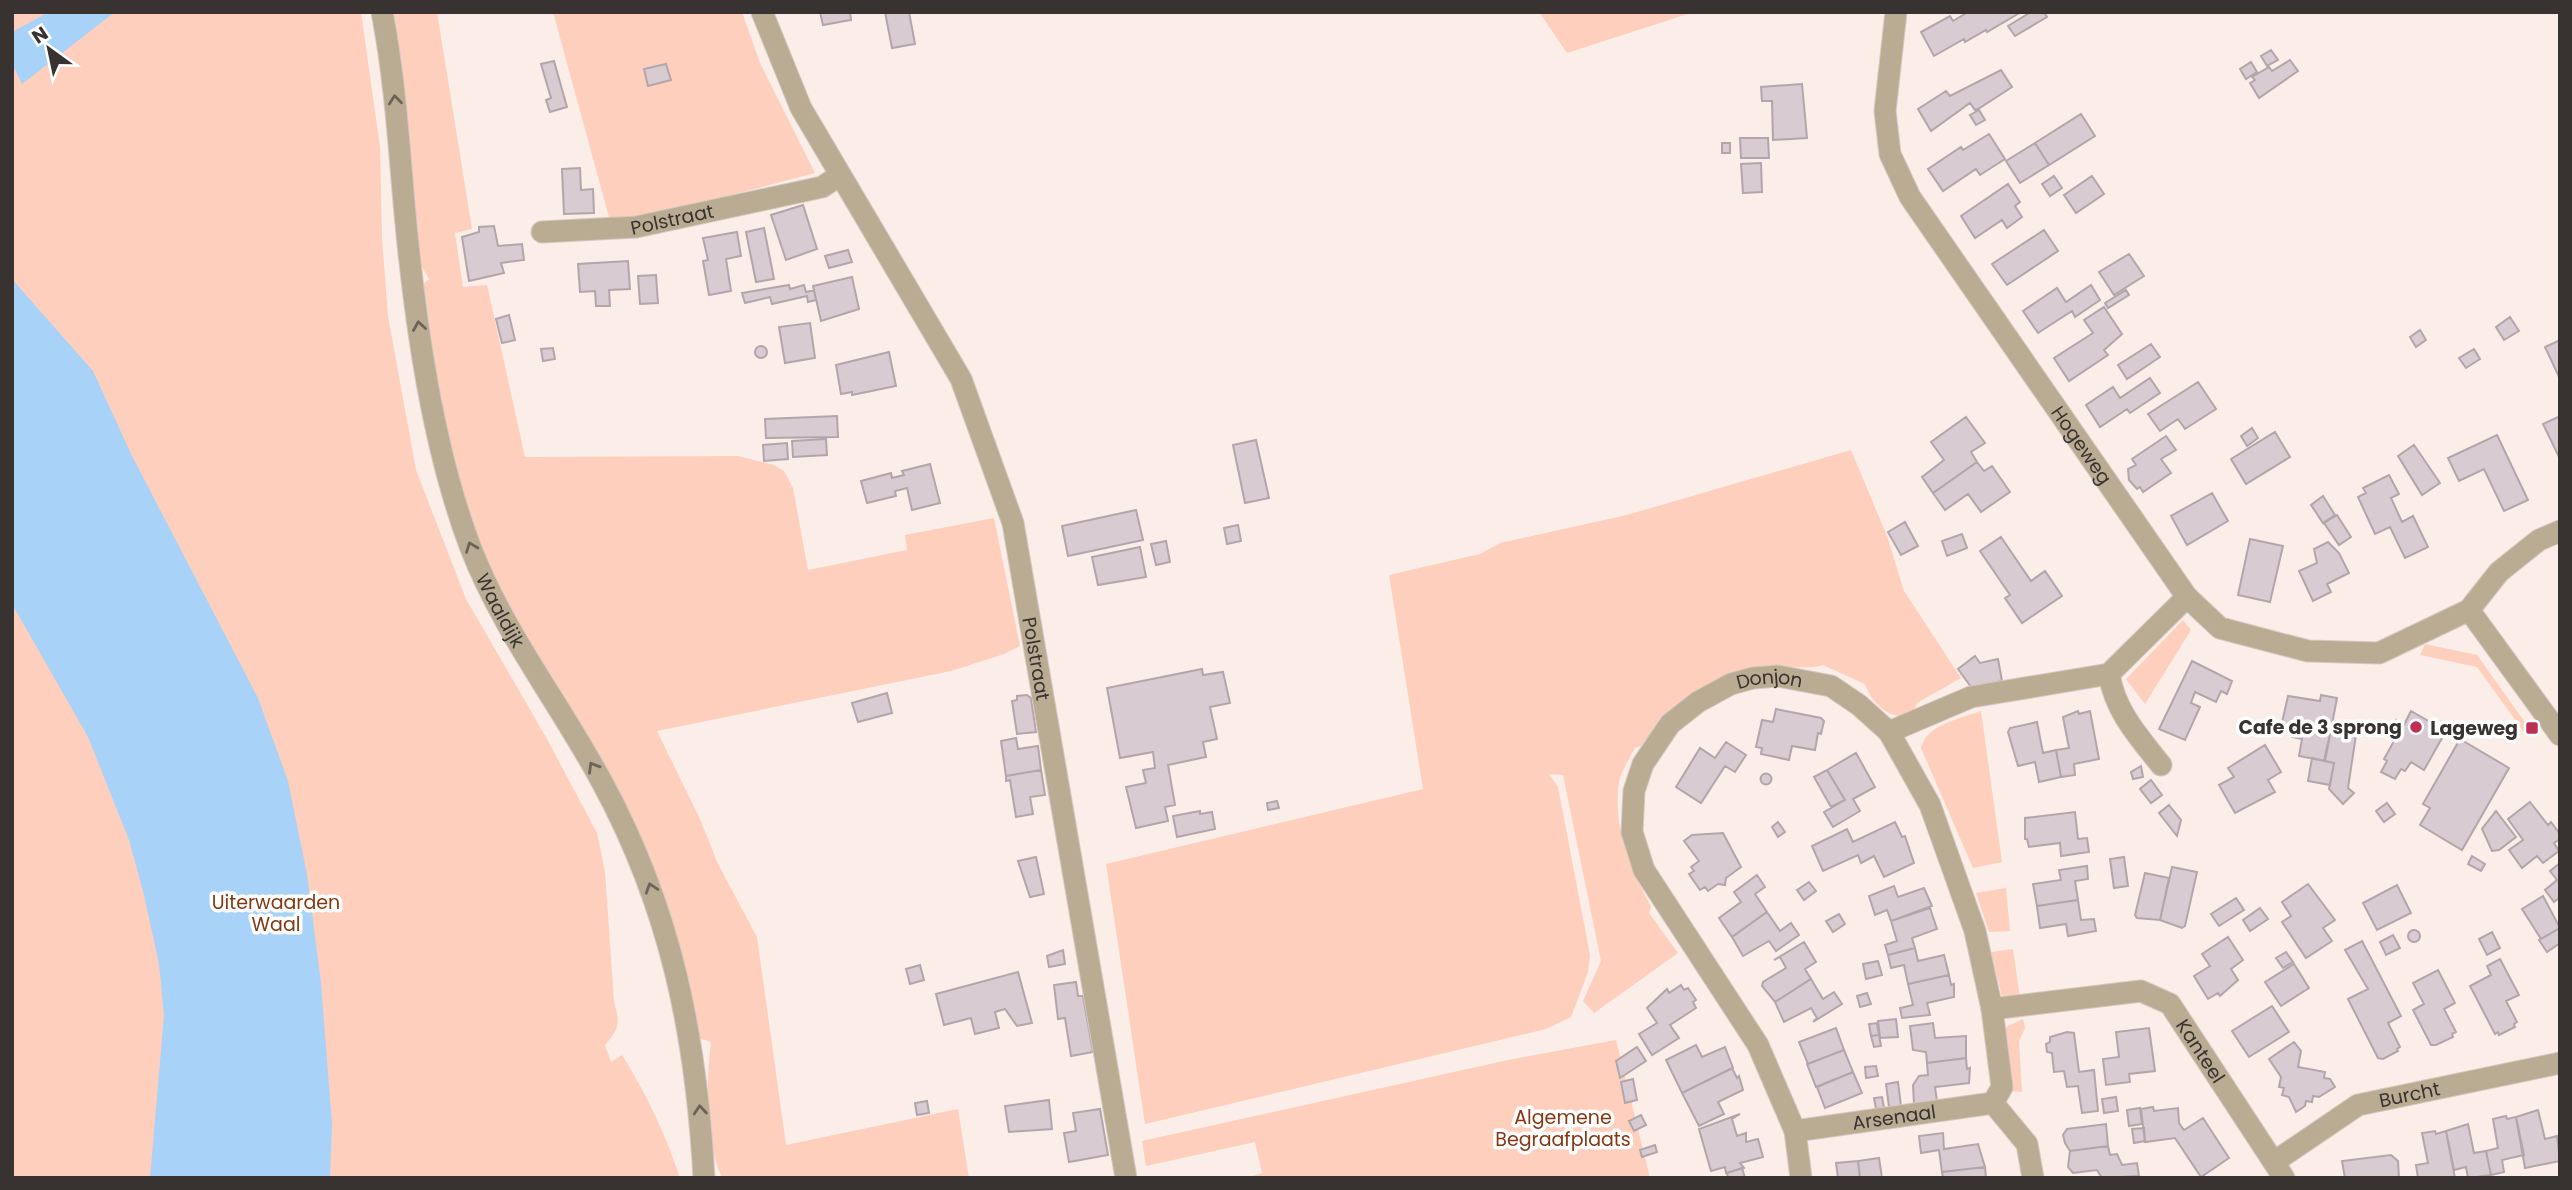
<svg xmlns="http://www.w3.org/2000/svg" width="2572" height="1190" viewBox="0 0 2572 1190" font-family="Poppins,sans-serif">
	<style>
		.green { fill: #fecfbc }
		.water { fill: #a8d2f8 }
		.building { fill: #d8cbd1; stroke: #b2a6ab; stroke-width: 2 }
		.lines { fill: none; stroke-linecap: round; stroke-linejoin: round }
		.minor-casing { stroke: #d4c8c3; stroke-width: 23 }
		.minor { stroke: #baac92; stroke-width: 21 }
		.oneway { stroke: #6c6358 }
		.poi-dot { fill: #bf2f53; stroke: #fff; stroke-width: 2.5 }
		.labels { text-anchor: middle; stroke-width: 7; stroke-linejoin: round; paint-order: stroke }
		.street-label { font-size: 19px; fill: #383331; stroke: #fff }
		.poi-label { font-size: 19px; font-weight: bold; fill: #383331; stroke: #fff; text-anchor: end }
		.park-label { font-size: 19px; fill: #843710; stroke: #fff }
	</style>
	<rect width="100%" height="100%" fill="#fbede7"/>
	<!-- green -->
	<path class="green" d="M12,12h349l19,135 2,91 6,78 28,154 50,129 81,140 50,94 8,39 9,130c6,21 6,26 -9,43l6,17 11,-7c24,38 44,80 58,123h-668z
		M390,12h47l35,217 -17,4 8,54 24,-2 38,172 213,-1 36,9 10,6 9,17 15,82 99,-20 -2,-15 89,-17 26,128 -16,8 -53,17 -294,60 43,88 18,45 39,73 29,208 172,-36 11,69h-247c-18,-41 -16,-92 -11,-136l-13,-4 -13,-63 -174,-356 -41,-96 -33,-133 -17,-103 9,-8 -12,-21z
		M553,12h189l18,51 55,110 -167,44h-39z
		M1539,12h155l-127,41z
		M1851,450l36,86 17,55 57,87 -44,25 -5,11c-21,8 -41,-11 -47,-30l-42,-19c-20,6 -39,-1 -59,1 -54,6 -92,39 -123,80l-6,2c-6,11 -14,23 -16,35 -7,42 12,87 32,123l-2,7 29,40 -84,60 -11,-12 18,-40 -38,-186 -14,-1 9,13 32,168 -2,17 -17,45 -25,12 -401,95 -39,-260 317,-75 -34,-214 91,-21 20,-11 127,-28z
		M2183,620l8,10 -46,74 -19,-25z
		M2425,644l52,11 57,80h-8l-49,-68 -57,-12z
		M1981,711l21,151 -29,6 -52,-120c6,-24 39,-29 60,-37z
		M2006,888l4,43 -21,1 -13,-39z
		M2013,949l7,49 -18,-1 -11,-45z
		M2023,1019l2,9 -6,13 3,51 -15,-1 -3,-63z
		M1616,1040l34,138h-405l17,-5 -7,-31 -109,24 -4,-25 366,-81z"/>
	<!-- water -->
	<path class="water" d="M49,12h66l-93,72 -10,-21v-31z
		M12,279l81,92 39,85 126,242 30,83 19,93 14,109 11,141 -2,54h-180l14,-163 -5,-51 -15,-69 -15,-55 -41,-103 -76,-133z"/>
	<!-- building -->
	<path class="building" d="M820,12h30l1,8 -28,5z
		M885,12h24l6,32 -23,4z
		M1968,12h53l-34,20 -1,-2 -21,12 -1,-3 -30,17 -13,-24 29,-16 3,5z
		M2031,12h13l3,5 -32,19 -7,-10z
		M2271,50l7,10 -11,6 -6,-10z
		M2290,60l8,11 -39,27 -9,-15 5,-3 -3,-3 17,-10 3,4z
		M554,61l13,46 -17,5 -4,-12 5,-2 -10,-34z
		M2251,62l6,10 -11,7 -6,-10z
		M666,64l5,16 -23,6 -4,-17z
		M2001,70l11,17 -34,22 -3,1 -5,-7 -39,28 -13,-22 28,-18 4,5z
		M1802,84l5,54 -34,2 -1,-39h-10l-1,-14z
		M1979,110l6,10 -9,5 -6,-10z
		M2081,114l14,22 -46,29 -14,-22z
		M1989,134l16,25 -25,16 -4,-6 -33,22 -15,-22 33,-22 2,3z
		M1740,138h28l1,20h-28z
		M1722,143h8v10h-8z
		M2035,143l14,22 -29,18 -14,-22z
		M1761,163l1,29 -19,1 -2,-29z
		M580,168l1,22 12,-1 1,24 -30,1 -2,-45z
		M2054,176l8,12 -12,8 -8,-12z
		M2092,176l12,18 -28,19 -12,-18z
		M2008,184l12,18 -5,4 7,11 -15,11 -5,-8 -27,18 -14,-22z
		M803,205l14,44 -31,11 -15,-45z
		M494,226l4,20 24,-2 2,16 -23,3 3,10 -35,8 -7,-44 17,-5v-5z
		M764,228l10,51 -18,3 -10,-50z
		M2044,230l14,21 -51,34 -15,-21z
		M737,232l4,24 -15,3 5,32 -22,4 -6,-34 5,-1 -5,-22z
		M848,250l4,12 -23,6 -4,-12z
		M2129,254l15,22 -30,19 -15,-23z
		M628,261l2,28 -21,1 1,16h-14l-1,-15 -15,1 -2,-28z
		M656,275l2,28 -18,1 -2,-28z
		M852,277l7,32 -38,12 -8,-35z
		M789,285l1,4 14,-4 2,7 8,-2 2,10 -8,2 -1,-6 -35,8 -2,-7 -25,6 -3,-10z
		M2091,285l9,15 -25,17 -3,-6 -34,22 -15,-22 34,-23 9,14z
		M2126,290l3,5 -21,13 -3,-5z
		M2104,307l18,27 -18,16 4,5 -39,26 -15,-23 39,-25 -9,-13z
		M509,315l6,25 -13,3 -6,-24z
		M2510,317l9,14 -15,9 -8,-13z
		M810,323l5,35 -30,5 -6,-36z
		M2420,330l6,10 -10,7 -6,-10z
		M2560,340v39l-15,-32z
		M2151,344l9,13 -33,22 -9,-14z
		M755 352a6 6 0 1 1 12 0a6 6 0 1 1-12 0Z
		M553,348l2,11 -12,2 -2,-12z
		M2474,349l6,10 -14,9 -7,-10z
		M889,352l7,34 -44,9v-3l-11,2 -5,-29z
		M2150,378l10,15 -30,20 -3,-4 -27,18 -14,-22 27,-18 7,11z
		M2198,382l18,27 -31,20 -7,-10 -18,12 -12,-17z
		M837,416l1,21 -72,1 -1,-19z
		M2560,416v43l-17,-35z
		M1966,417l19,26 -14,9 6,10 -44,31 -11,-16 22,-17 -13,-18z
		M2252,428l6,10 -11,8 -6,-10z
		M2275,432l15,25 -44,27 -15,-25z
		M2497,435l31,65 -24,11 -20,-42 -25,12 -11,-23z
		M2166,436l10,14 -15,9 10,14 -28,19 -3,-5 -3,2 -8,-9 -1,-11 8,-4 -4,-6z
		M826,439l1,16 -34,2 -1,-16z
		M1256,440l13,58 -24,5 -12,-58z
		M787,443l1,16 -24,2 -1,-16z
		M2414,445l26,38 -18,12 -24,-39z
		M1977,462l7,9 8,-5 18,26 -29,20 -13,-18 -23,16 -12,-17z
		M930,464l10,39 -28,7 -5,-22 -12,3 1,5 -29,7 -6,-22 30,-8 1,5 12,-3 -2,-4z
		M2389,475l10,19 -8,4 11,24 11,-6 15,31 -23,11 -15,-31 -15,7 -17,-37 8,-4 -3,-5z
		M2212,493l16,28 -41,24 -16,-29z
		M2323,496l12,19 -12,8 -12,-18z
		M1136,510l7,30 -75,16 -6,-30z
		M2337,515l14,22 -12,8 -15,-22z
		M1905,522l13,24 -17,9 -13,-23z
		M1238,525l3,16 -14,3 -3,-16z
		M1962,534l5,14 -20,8 -5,-15z
		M2001,537l30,44 14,-10 17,25 -40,27 -17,-25 5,-3 -30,-44z
		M2250,539l33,7 -13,56 -32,-7z
		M1166,541l4,21 -14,3 -5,-21z
		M2328,542l11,11 10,20 -22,11 4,8 -18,9 -14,-30 18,-8 -3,-14z
		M1140,547l6,30 -48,8 -6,-28z
		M1975,656l5,7 18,-4 4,22 -31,6 -13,-18z
		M2192,661l40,20 -5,13 -6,-3 -5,11 -21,-10 -4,11 9,4 -15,33 -26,-11z
		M1202,669l1,6 20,-3 7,31 -20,4 7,32 -14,3 3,15 -38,8 7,40 -10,2 3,14 -32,7 -10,-41 20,-4 -3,-13 12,-2 -2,-16 -33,6 -13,-70z
		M887,693l5,20 -34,9 -6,-19z
		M1027,695l4,3 5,34 -19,2 -5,-33 5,-1v-4z
		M2321,695l16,3 -12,63 -26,-5 3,-17 -10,-2 2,-7 -13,-3 7,-31 32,5z
		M1776,709l45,9 3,3 -3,13 -3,-1 -3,17 -23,-4 -3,14 -28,-6 1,-6 -6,-1 6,-27 11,2z
		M2078,711l1,3 11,-3 9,48 -25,5 1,11 -14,2 -5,-27 13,-2 -6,-31z
		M2411,711l35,20 -22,39 -13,-8 -6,9 -4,-2 -6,10 -14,-7 6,-11 -3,-2 14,-25 -7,-4 5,-10 8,5z
		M2037,722l6,31 13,-3 5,27 -22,5 -4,-20 -17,4 -10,-34 2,-4z
		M2331,730l25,5 -8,53 6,5 -11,11 -14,-15 5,-26 -10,-2z
		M1016,738l2,11 20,-3 3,24 -35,6 -5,-35z
		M2460,739l49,29 -47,82 -42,-25 10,-17 -7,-4z
		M1726,742l20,13 -11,17 -10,-6 -24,37 -25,-16 24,-39 15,10z
		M2265,745l16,27 -13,8 7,12 -40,21 -16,-28 15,-8 -6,-9z
		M1856,753l19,34 -22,12 7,12 -27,16 -9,-15 21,-12 -18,-30z
		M2312,758l22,5 -4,22 -22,-4z
		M2141,766l2,11 -10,2 -2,-7z
		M1041,770l4,25 -15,2 3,17 -17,3 -6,-37 -4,1v-5z
		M1827,770l18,30 -14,7 -17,-30z
		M1760.5 779a5.5 5.5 0 1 1 11 0a5.5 5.5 0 1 1-11 0Z
		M2151,780l11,15 -11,8 -11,-14z
		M1277,801l2,7 -11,2 -1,-7z
		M2530,802l18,23 3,-3 9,12v5l-6,4 5,8 -16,12 -6,-7 -15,12 -13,-18 14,-10 -15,-21z
		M2387,803l8,11 -11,8 -8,-11z
		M2169,805l12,15 -4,16 -18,-23z
		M1200,811v3l12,-2 3,17 -38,8 -4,-21z
		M2496,811l20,26 -17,13 -7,1 -10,-22z
		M2075,812l3,27 9,-1 2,14 -28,4 -1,-13 -31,4 -2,-8h-2v-21z
		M1778,822l7,10 -7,5 -6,-10z
		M1895,822l7,15 3,-1 9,27 -30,14 -10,-21 -13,7 -3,-8 -35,16 -11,-25 35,-17 6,13z
		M1723,833l18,34 -15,11 -1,7 -7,-1 -10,7 -3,-4 -5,3 -11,-16 5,-3 -3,-4 8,-6 -15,-20 8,-6z
		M2472,856l13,8 -4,7 -13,-7z
		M1036,857l8,37 -14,3 -12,-36z
		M2124,857l4,29 -14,2 -4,-29z
		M2560,863v34l-6,5 -9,-12 12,-10 -7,-9z
		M2087,866l1,13 -13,2 3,19 -41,6 -4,-22 28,-4 -2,-10z
		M2172,867l25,5 -12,54 -3,2 -22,-8z
		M2145,873l24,5 -9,42 -23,-2 -2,-3z
		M1757,875l8,12 -10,7 12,18 -35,25 -13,-19 22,-16 -7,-10z
		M1809,882l7,9 -12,9 -7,-10z
		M2308,884l27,36 -12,8 9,13 -26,17 -24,-36 9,-6 -9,-14z
		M2397,885l14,28 -34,17 -14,-27z
		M1894,886l4,11 26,-9 8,18 -41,15 -4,-11 -12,5 -6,-19z
		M2543,896l17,32 -19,11 -19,-30z
		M2236,898l8,12 -25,16 -8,-12z
		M2078,900l3,20 13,-1 2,12 -28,5 -2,-12 -26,4 -3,-22z
		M1930,908l7,21 -25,9 3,10 -27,7 -3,-10 12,-4 -6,-20z
		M2260,908l8,11 -18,12 -7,-11z
		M1767,912l13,19 11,-8 8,12 -23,16 -7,-10 -26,15 -11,-19z
		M1839,914l6,10 -12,8 -7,-11z
		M2560,928v15l-13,9 -8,-12z
		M2408 936a6 6 0 1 1 12 0a6 6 0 1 1-12 0Z
		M2492,932l8,16 -13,7 -8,-16z
		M2393,935l7,13 -14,7 -6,-13z
		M2228,937l15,23 -12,9 7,11 -18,16 -2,-3 -10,6 -14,-23 16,-10 -8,-12z
		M2362,941l39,75 -13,7 12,24 -3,2 1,2 -15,8 -5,-1 -30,-59 20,-10 -23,-39z
		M1804,942l12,20 -11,7 6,10 -36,23 -13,-16 1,-4 23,-14 -6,-11 -6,3z
		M1915,948l3,13 26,-6 5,20 -41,9 -4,-19 -13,3 -3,-13z
		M1063,950l2,14 -16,3 -2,-11z
		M2286,952l7,10 -10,6 -7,-10z
		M2500,959l19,36 -13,6 11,21 -3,2 1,3 -16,8 -1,-3 -3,2 -25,-48 21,-11 -4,-9z
		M1878,961l4,14 -16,4 -3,-15z
		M2294,964l15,24 -28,18 -16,-24z
		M920,965l4,15 -14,4 -4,-15z
		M2438,970l17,33 -11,6 12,23 -4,2 1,3 -17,8h-5l-18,-35 11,-6 -11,-21z
		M1018,972l14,51 -15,3 -12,-17 -10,3 4,16 -24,6 -4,-16 -27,7 -8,-31z
		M1949,975l2,10 3,-1v13l-27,6 3,12 -28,3 -2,-10 13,-3 -5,-21z
		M1811,979l12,20 11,-7 8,12 -29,18 4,-4 -6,-10 -27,14 -9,-20z
		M1076,982l2,14h5l10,56 -22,4 -6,-38 -7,1 -4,-34z
		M1681,985l3,5 4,-2 8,12 -3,2 3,6 -26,17 9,13 -27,17 -13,-21 18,-11 -10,-15 20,-19 2,4z
		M1867,993l4,11 -11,3 -3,-11z
		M2272,1006l17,26 -40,25 -17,-26z
		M1896,1019l2,18 -18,1 -2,-17z
		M1877,1023l2,12 -8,1 -2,-12z
		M1933,1023l2,15 31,-2v22l-39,5 -1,-11 -13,-2 -3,-24z
		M1836,1028l8,22 -36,14 -9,-22z
		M2149,1028l6,43 -26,3 1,8 -24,3 -3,-26 16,-2 -3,-25z
		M2067,1032l7,1 5,39 15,-2 4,41 -16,2 -4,-27 -11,1 -3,-16 -10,1 -2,-19 -5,-1 -1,-8 4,-2v-5z
		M1879,1035l2,11 -7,1 -3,-11z
		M2294,1042l7,9 -3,16 27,5 -1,6 6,1 5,8 -16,10 -6,-1 -1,6 -6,-1 -1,5 -9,6 -7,-15 -7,-2 2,-7 -5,-1 2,-10 -12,-18z
		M1696,1045l6,12 23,-10 8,21 -51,25 -16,-33z
		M1637,1047l9,14 -26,17 -4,-17z
		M1844,1050l9,22 -37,15 -9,-23z
		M1966,1058l1,11 3,-1 -1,15 -34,4 2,14 -23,3 -1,-19 6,-9 9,-1 -1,-12z
		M1876,1066l2,10 -12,2 -1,-11z
		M1732,1068l5,10 2,-2 4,14 -25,12 6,12 -25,12 -17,-33z
		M1853,1072l9,21 -37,15 -8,-21z
		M1633,1079l4,21 -12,3 -4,-21z
		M1898,1082l3,24 -12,1 -3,-23z
		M1882,1097l2,11 -8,1 -2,-11z
		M2116,1097l2,14 -14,2 -2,-14z
		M1049,1100l3,29 -43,3 -4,-26z
		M927,1101l2,12 -12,2 -2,-12z
		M2153,1107l1,4 24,-3 1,15 5,7 19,-12 26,40 -28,19 -26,-39 -30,4 -4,-33z
		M2140,1108l2,16 -13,2 -2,-16z
		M1100,1109l8,46 -39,7 -5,-29 12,-2 -3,-18z
		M2538,1110l7,29 12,-3 3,25 -35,7 -9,-51z
		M1740,1114l-8,5 5,17 9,-3v9l12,-3 5,18 -23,6 4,5 -18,5 -1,-6 -14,4 -12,-42z
		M1641,1115l5,10 -12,6 -5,-10z
		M2506,1116l1,3 9,-2 8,38 -22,5 2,12 -13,3 -5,-24 12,-3 -5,-29z
		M2106,1124l2,22 -38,5 -5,-8 -2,-8 4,-6z
		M2468,1124l6,29 12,-2 5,24 -23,3 -2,-11 -12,3 -8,-39z
		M2144,1128l1,13 -11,2 -2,-14z
		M2435,1131l1,3 10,-3 9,47h-37l-2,-13 12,-2 -6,-30z
		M1943,1133l1,16 34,-5 7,23 -43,5 -3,-22 -18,3 -2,-17z
		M1655,1145l2,7 -15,5 -2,-7z
		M2108,1146l2,9 7,-1 5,11 15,-2 2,13 -37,2 -5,-8 -24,3 -5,-6 2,-16z
		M2391,1155l7,6 1,17h-54l-3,-17z
		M1879,1158l3,20h-22l-2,-17z
		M1858,1161l2,17h-22l-2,-15z
		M1985,1167l1,11h-43l-1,-6z
		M1742,1168l3,10h-17l-1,-5z"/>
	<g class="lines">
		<!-- minor casing -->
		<g class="minor-casing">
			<g id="minor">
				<path id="s1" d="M382,12c13,67 17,135 23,202 10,107 27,231 65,332 33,86 89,156 132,236 69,127 94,253 102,396"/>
				<path id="s2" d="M762,12l39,96 160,271 52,144 113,655"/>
				<path id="s3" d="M1896,12l-11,99 5,43 20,43 277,400 33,31 88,23 71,2 90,-43 30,-38 40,-32 21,-9"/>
				<path id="s4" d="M542,232l94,-5 186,-40 17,-11"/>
				<path d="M2469,610l91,125"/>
				<path d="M2109,674c6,37 29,62 52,91"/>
				<path d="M1889,732l82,-35 138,-23 78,-77"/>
				<path id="s5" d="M1992,1009l149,-18 29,13 114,174"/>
				<path id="s6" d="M1795,1131l198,-28"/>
				<path id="s7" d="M2274,1162l84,-57 202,-42"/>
				<path id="s8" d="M1801,1178l-6,-47 -37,-86 -114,-175 -12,-38 2,-41 9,-27 27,-40 28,-22 33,-18 22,-6 25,-2 53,10 28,19 30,27 41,73 45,126 17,78 10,78 -9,16 34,41 6,34"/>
			</g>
		</g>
		<!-- minor -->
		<use href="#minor" class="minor"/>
	</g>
	<!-- one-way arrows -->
	<defs><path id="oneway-chevron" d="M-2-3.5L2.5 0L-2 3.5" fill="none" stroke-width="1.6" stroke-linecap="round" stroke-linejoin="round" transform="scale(1.75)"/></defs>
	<g class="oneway">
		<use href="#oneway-chevron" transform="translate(395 100) rotate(-96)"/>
		<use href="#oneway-chevron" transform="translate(419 326) rotate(-99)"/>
		<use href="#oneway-chevron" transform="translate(471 547) rotate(-111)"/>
		<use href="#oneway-chevron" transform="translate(593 767) rotate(-121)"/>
		<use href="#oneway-chevron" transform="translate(651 888) rotate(-108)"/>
		<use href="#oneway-chevron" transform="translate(700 1110) rotate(-95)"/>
	</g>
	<!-- markers -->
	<g class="poi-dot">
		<circle cx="2416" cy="727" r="7"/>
		<rect x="2525" y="721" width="14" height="14" rx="3.5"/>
	</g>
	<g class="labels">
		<!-- street labels -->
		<g class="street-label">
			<text dy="7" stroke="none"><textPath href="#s4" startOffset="131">Polstraat</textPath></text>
			<text dy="7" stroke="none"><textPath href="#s3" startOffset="492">Hogeweg</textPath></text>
			<text dy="7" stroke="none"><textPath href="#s1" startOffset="614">Waaldijk</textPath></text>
			<text dy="7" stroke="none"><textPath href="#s2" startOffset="709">Polstraat</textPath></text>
			<text dy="7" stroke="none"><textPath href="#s8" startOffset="620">Donjon</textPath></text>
			<text dy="7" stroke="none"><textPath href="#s5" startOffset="238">Kanteel</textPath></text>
			<text dy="7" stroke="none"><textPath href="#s7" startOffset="154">Burcht</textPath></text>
			<text dy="7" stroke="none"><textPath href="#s6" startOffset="100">Arsenaal</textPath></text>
		</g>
		<!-- poi labels -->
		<g class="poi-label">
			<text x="2402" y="734">Cafe de 3 sprong</text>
			<text x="2518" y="735">Lageweg</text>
		</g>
		<!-- park labels -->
		<g class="park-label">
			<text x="276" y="909">Uiterwaarden<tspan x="276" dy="22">Waal</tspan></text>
			<text x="1563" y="1124">Algemene<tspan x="1563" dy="22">Begraafplaats</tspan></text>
		</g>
	</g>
	<!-- border -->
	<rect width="2572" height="1190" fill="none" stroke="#383331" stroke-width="28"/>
	<!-- north arrow -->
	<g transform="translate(49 49) rotate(327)" stroke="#ffffff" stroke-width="5" paint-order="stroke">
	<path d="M0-5L12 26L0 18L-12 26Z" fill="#383331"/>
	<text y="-10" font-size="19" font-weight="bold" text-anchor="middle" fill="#383331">N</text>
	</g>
</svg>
